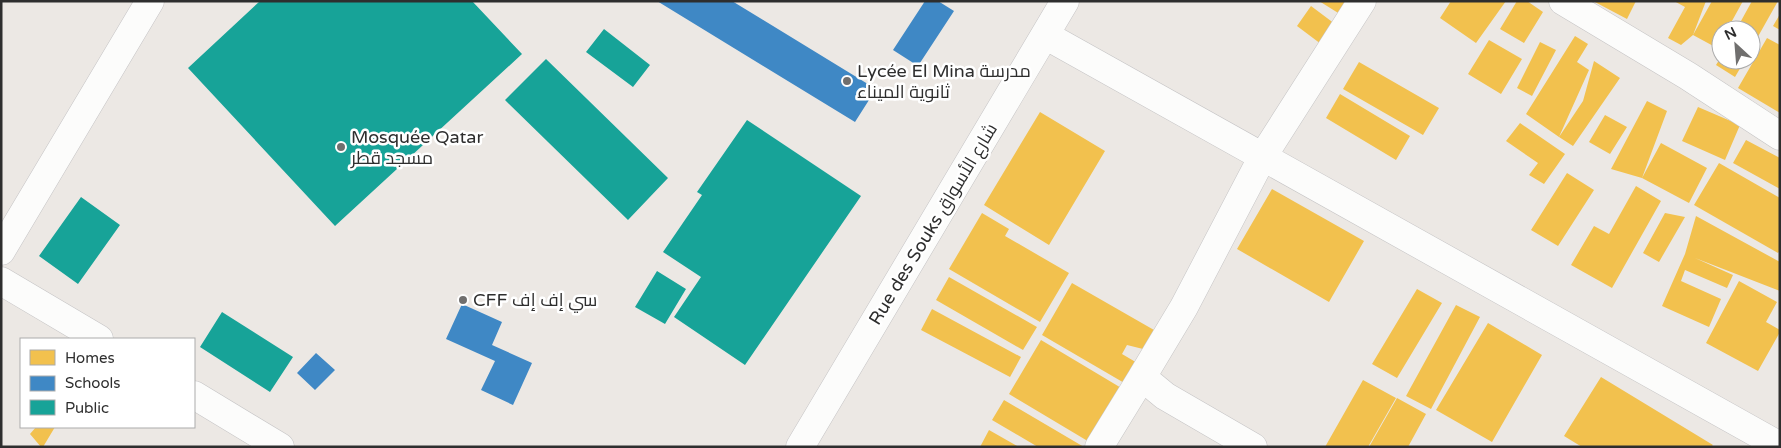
<svg xmlns="http://www.w3.org/2000/svg" width="1781" height="448" viewBox="0 0 1781 448" font-family="'Varela Round',Cairo,sans-serif">
	<style>
		.homes { fill: #f2c14e }
		.schools { fill: #3f88c5 }
		.public { fill: #17a398 }
		.lines { fill: none; stroke-linecap: round; stroke-linejoin: round }
		.minor-casing { stroke: #c5c4c5; stroke-width: 29 }
		.minor { stroke: #fcfcfb; stroke-width: 28 }
		.poi-dot { fill: #706f6e; stroke: #fff; stroke-width: 2 }
		.labels { text-anchor: middle; stroke-width: 5; stroke-linejoin: round; paint-order: stroke }
		.poi-label { font-size: 18px; fill: #2e2e2e; stroke: #fff; text-anchor: start }
		.street-label { font-size: 18px; fill: #2e2e2e; stroke: #fff }
	</style>
	<rect width="100%" height="100%" fill="#ece8e4"/>
	<!-- homes -->
	<path class="homes" d="M1319,1h31l-7,15z
		M1451,1h55l-30,42 -36,-25z
		M1517,1h10l16,11 -19,31 -24,-14z
		M1593,1h43l-9,18z
		M1674,1h32l-13,34 -12,10 -13,-7 17,-31z
		M1712,1h31l-16,29h-6v10l-4,8 -24,-13z
		M1752,1h26l-27,48v-19h-15z
		M1311,6l28,21 -14,20 -28,-21z
		M1780,14v16l-7,-4z
		M1575,36l13,8 -11,18 12,8 -30,67 24,-36 11,-40 26,17 -47,68 -14,-9 -33,-23z
		M1767,38l13,7v68l-42,-25z
		M1489,40l33,19 -21,35 -33,-20z
		M1540,42l16,8 -24,46 -15,-8z
		M1721,57v3h24l-10,17 -19,-12z
		M1359,62l80,46 -16,27 -80,-46z
		M1340,94l70,42 -14,24 -70,-42z
		M1647,101l20,10 -25,67 19,-35 46,25 -18,35 -47,-25 -31,-9z
		M1698,107l42,18 -15,35 -43,-19z
		M1040,112l65,39 -56,94 -65,-40z
		M1605,115l22,12 -17,27 -21,-12z
		M1520,123l45,31 -21,30 -15,-9 9,-12 -32,-22z
		M1746,140l34,18v31l-47,-26z
		M1719,163l61,35v52l-2,3 -84,-48z
		M1567,173l27,17 -36,56 -27,-16z
		M1636,186l25,15 -49,87 -41,-23 23,-39 15,8z
		M1272,189l92,52 -35,61 -92,-53z
		M982,213l27,16 -4,7 64,37 -29,49 -91,-53z
		M1665,213l20,4 -26,45 -16,-9z
		M1696,216l84,46v29l-85,-33 38,17 -6,13 -42,-18 -4,11 40,18 -12,28 -47,-21 23,-52z
		M949,277l88,50 -14,23 -87,-50z
		M1739,281l38,21 -11,20 14,8v2l-22,39 -52,-28z
		M1072,283l82,47 -11,19 -16,-4 -5,9 17,10 -13,20 -84,-49z
		M1417,289l25,14 -45,75 -25,-14z
		M1456,305l24,12 -49,92 -25,-13z
		M932,309l89,48 -11,20 -89,-47z
		M1488,323l54,32 -50,87 -56,-32z
		M1041,340l82,49 -32,54 -82,-49z
		M1601,377l112,68 -2,2h-129l-18,-11z
		M1363,380l33,18 -28,49h-43z
		M1397,398l29,16 -18,33h-39z
		M1004,400l80,47h-46l-46,-27z
		M36,427h19l-12,20h-2l-11,-13z
		M989,430l30,17h-39z"/>
	<!-- schools -->
	<path class="schools" d="M657,1h75l144,88 -21,33z
		M925,1h13l16,10 -36,55 -25,-16z
		M462,304l40,18 -10,23 40,18 -19,42 -32,-15 14,-29 -49,-22z
		M316,353l19,17 -20,20 -18,-17z"/>
	<!-- public -->
	<path class="public" d="M260,1h212l50,53 -187,172 -147,-158z
		M604,29l46,36 -17,22 -47,-35z
		M546,59l122,119 -40,42 -123,-120z
		M747,120l114,76 -116,169 -71,-48 27,-40 -38,-25 39,-57 -5,-3z
		M81,197l39,28 -42,59 -39,-28z
		M657,271l29,18 -21,35 -30,-17z
		M222,312l71,45 -23,35 -70,-45z"/>
	<g class="lines">
		<!-- minor casing -->
		<g class="minor-casing">
			<path id="minor" d="M1563,1l125,75 92,60
				M1045,35l735,411
				M1,251l149,-250
				M1,281l98,58
				M194,395l86,52
				M800,447l265,-446
				M1099,447l43,-70
				M1253,447l-88,-51 -23,-19 42,-70 79,-151 99,-155"/>
		</g>
		<!-- minor -->
		<use href="#minor" class="minor"/>
	</g>
	<!-- markers -->
	<g class="poi-dot">
		<circle cx="847" cy="81" r="5"/>
		<circle cx="341" cy="147" r="5"/>
		<circle cx="463" cy="300" r="5"/>
	</g>
	<g class="labels">
		<!-- poi labels -->
		<g class="poi-label">
			<text x="857" y="77">Lycée El Mina مدرسة<tspan x="857" dy="21">ثانوية الميناء</tspan></text>
			<text x="351" y="143">Mosquée Qatar<tspan x="351" dy="21">مسجد قطر</tspan></text>
			<text x="473" y="306">CFF سي إف إف</text>
		</g>
		<!-- street labels -->
		<g class="street-label">
			<text transform="translate(933 224) rotate(-59)" y="6">Rue des Souks شارع الأسواق</text>
		</g>
	</g>
	<!-- border -->
	<rect width="1781" height="448" fill="none" stroke="#2e2e2e" stroke-width="5"/>
	<!-- legend -->
	<rect x="20" y="338" width="175" height="90" fill="#ffffff" stroke="#ababab"/>
	<rect x="30" y="350" width="25" height="15" fill="#f2c14e" stroke="#ababab"/>
	<text x="65" y="363" font-size="15" fill="#2e2e2e">Homes</text>
	<rect x="30" y="376" width="25" height="15" fill="#3f88c5" stroke="#ababab"/>
	<text x="65" y="388" font-size="15" fill="#2e2e2e">Schools</text>
	<rect x="30" y="400" width="25" height="15" fill="#17a398" stroke="#ababab"/>
	<text x="65" y="413" font-size="15" fill="#2e2e2e">Public</text>
	<!-- north arrow -->
	<g transform="translate(1736 45) rotate(334)"><circle r="24" fill="#ffffff" stroke="#ababab"/>
	<path d="M0-4L9 19L0 12L-9 19Z" fill="#706f6e"/>
	<text y="-8" font-size="14" font-weight="bold" text-anchor="middle" fill="#2e2e2e">N</text>
	</g>
</svg>
